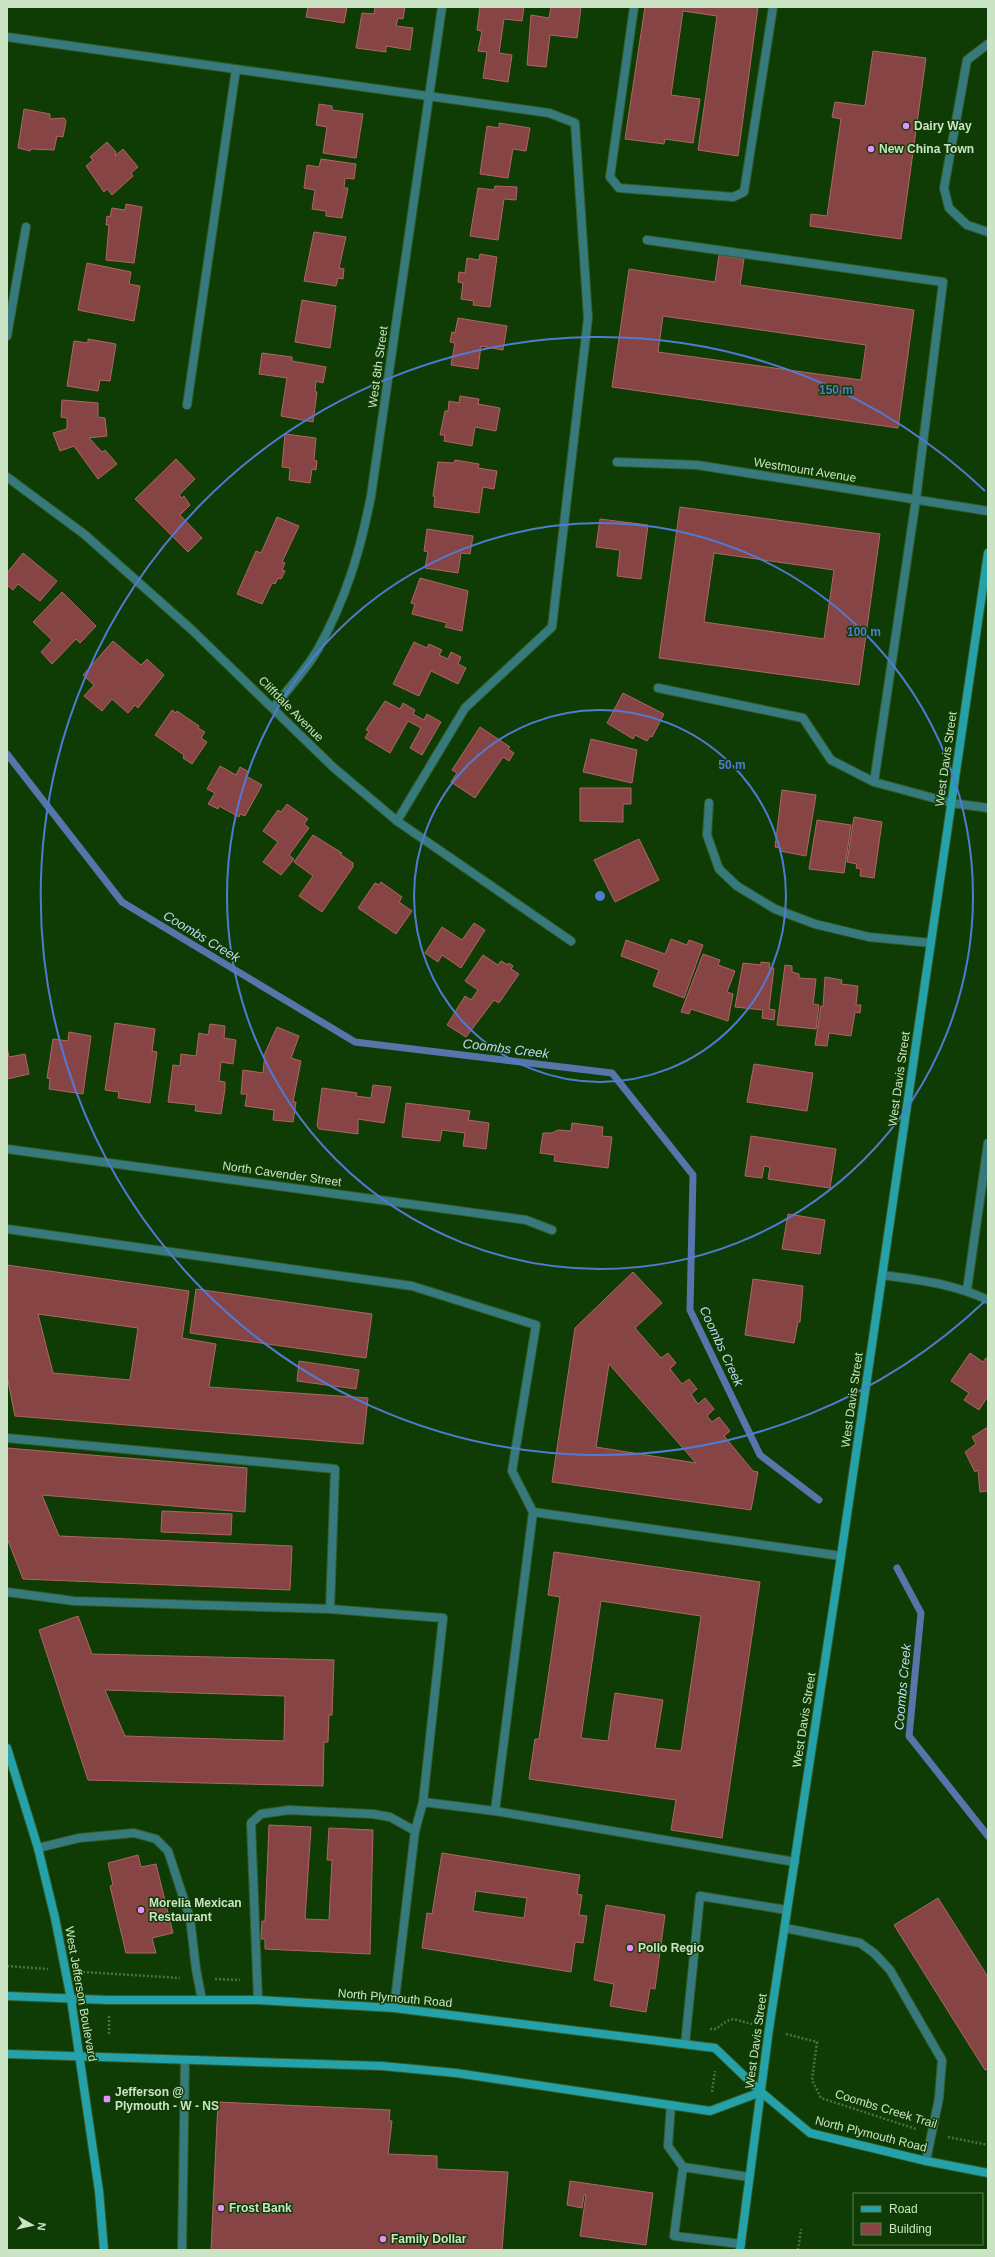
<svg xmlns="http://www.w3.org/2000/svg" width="995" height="2257" viewBox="0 0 995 2257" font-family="Helvetica,sans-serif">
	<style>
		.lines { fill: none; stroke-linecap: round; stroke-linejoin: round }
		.stream { stroke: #5575ab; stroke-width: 7 }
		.building { fill: #864445; stroke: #b06565; fill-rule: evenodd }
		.lane-casing { stroke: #315a27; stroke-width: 10 }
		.street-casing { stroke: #315a27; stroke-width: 10 }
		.secondary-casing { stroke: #315a27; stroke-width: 10 }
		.path { stroke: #4a7141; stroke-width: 2.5; stroke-dasharray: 2 2; stroke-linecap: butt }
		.lane { stroke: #367a7e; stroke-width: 8 }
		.street { stroke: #367a7e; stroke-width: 8 }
		.secondary { stroke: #25a2a9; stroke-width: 8 }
		.ring { fill: none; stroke: #517bd3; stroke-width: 2 }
		.poi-dot { fill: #e98dfd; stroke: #0f3c04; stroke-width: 1.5 }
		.labels { text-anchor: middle; stroke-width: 3; stroke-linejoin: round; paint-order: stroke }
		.poi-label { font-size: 12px; font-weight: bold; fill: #cbe4c6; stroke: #0f3c04; text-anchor: start }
		.street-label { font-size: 12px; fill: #cbe4c6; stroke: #0f3c04 }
		.water-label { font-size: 13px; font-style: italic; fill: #c5d8f8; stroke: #0f3c04 }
		.centre { fill: #517bd3; stroke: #0f3c04; stroke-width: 2 }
		.ring-label { font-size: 12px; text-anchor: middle; font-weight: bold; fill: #517bd3; stroke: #0f3c04; stroke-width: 3; stroke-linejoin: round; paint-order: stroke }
	</style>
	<rect width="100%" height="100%" fill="#0f3c04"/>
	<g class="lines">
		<!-- stream -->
		<path class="stream" d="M7,754l115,148 233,140 257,31 81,102 -3,135 70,145 59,45
			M897,1568l24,45 -12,123 79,100"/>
	</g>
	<!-- building -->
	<path class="building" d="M308,7h39l-3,16 -38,-6z
		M375,7h30l-2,12 -5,-1 -2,8 17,2 -3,22 -24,-4v6l-30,-4 6,-35 12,1z
		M480,7h44l-2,14 -18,-2 -5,34 13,2 -4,27 -25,-4 4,-26 -9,-1 4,-20 -5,-1z
		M551,7h30l-4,31 -27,-3 -4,32 -19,-2 4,-50 18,3z
		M645,7h113l-20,149 -40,-6 19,-134 -34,-5 -12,84 29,4 -7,44 -28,-4 -1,5 -39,-5z
		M873,51l53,7 -25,181 -91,-13 1,-12 16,2 14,-97 -9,-2 3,-15 30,4z
		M319,104l13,2v4l31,4 -7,44 -33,-5 4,-26 -11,-2z
		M24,109l26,5v5l14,-1 2,3 -3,16 -6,-1 -3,14 -23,-1 -1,2 -12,-3z
		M499,123l31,5 -4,23 -13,-2 -5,29 -28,-4 7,-48 12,2z
		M107,142l9,10 -1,4 8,-7 15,18 -7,6 2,3 -21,19 -5,-6 -3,3 -18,-26 7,-6 -3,-3z
		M321,159l35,5 -2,15 -9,-1 -1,10h4l-6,30 -16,-2v-5l-14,-2 3,-19 -11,-2 3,-23 12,2z
		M495,186l22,1 -1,13 -12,-1 -6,41 -28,-4 8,-48 16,2z
		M126,204l16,3 -8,56 -28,-3 3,-35h-3l1,-9 3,1 2,-9 13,2z
		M314,232l32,5 -7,31 5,1 -1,10 -5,-1 -2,8 -32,-5z
		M480,254l17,3 -7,50 -17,-2 1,-4 -13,-2 2,-16 -5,-1 1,-10 6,1 2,-15 12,2z
		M719,255l25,4 -4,26 174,25 -16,118 -286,-41 17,-118 86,13zM663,316l203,29 -5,35 -203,-28z
		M87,263l44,9 -2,12 11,2 -6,35 -56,-11z
		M302,300l34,6 -6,42 -35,-6z
		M458,318l49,8 -4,24 -22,-4 -3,23 -27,-4 4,-22 -5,-1 2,-10 3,1z
		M88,339l28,5 -6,37 -10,-1 -2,11 -31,-5 7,-45 14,2z
		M262,353l30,4v4l34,6 -3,16 -7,-2 -1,10 2,1 -4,30 -32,-6 6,-38 -28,-4z
		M460,396l19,3 -1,5 22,4 -4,23 -21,-4 -3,19 -28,-5 1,-6h-5l5,-24h3l1,-10 10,2z
		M62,400l36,3v14l7,1 2,18 -18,2 13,14 3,-2 12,14 -19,15 -24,-33 -14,5 -7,-18 14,-4v-11l-6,-1z
		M285,434l31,4 -2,22 3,1 -1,9 -4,-1 -2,14 -21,-3 1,-12 -8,-1z
		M176,459l19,20 -16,16 3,3 2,-2 6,9 -10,10 22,23 -14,14 -53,-53z
		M455,460l24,4 -1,4 19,3 -3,18 -11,-2 -4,26 -45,-6 1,-10 -2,-1 5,-34 16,1z
		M680,507l200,27 -21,151 -200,-27zM714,553l120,17 -10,69 -120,-17z
		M277,517l22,9 -17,36 3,1 -3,7 3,1 -4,8 -3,-1 -3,6 -3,-1 -10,21 -25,-10 19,-43 5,2z
		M600,519l48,6 -7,54 -24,-3 3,-26 -24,-3z
		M427,529l46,7 -3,18 -9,-1 -3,20 -33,-5 3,-16 -4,-1z
		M23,553l34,28 -17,20 -22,-17 -5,6 -6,-5v-12z
		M420,578l48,13 -6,40 -17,-4 2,-4 -35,-9 3,-10 -4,-1z
		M62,592l34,34 -16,17 -4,-4 -24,25 -11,-12 11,-12 -19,-18z
		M113,641l28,24 6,-6 17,16 -26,33 -3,-3 -7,8 -16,-14 -10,12 -18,-15 10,-11 -11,-10z
		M414,642l13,6 2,-4 13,6 -3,5 9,4 3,-7 10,5 -3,7 8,4 -8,16 -27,-13 -12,25 -26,-12z
		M623,693l41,21 -12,23 -2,-1 -3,5 -12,-6 -2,4 -26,-16z
		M385,701l15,8 3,-6 12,7 -2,4 11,6 3,-6 14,8 -19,33 -12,-7 11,-20 -13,-7 -18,32 -25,-15 4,-7 -3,-1z
		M172,710l4,3 1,-2 22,15 -1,2 7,4 -4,6 6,4 -15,22 -9,-6 1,-3 -29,-20z
		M480,727l30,20 -2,2 6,4 -5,8 -6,-4 -28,41 -24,-16 6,-9 -5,-3z
		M591,739l46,11 -5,33 -49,-11z
		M220,766l16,9 4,-8 9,5 -3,4 16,9 -17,31 -5,-2 -1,3 -20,-11 -1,3 -10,-5 7,-11 -8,-4z
		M580,788h51v16h-8v18l-43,-1z
		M782,790l34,5 -10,61 -26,-5v-3l-5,-1z
		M287,804l21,15 -4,5 5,4 -20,27 5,4 -13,16 -18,-13 15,-20 -15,-11 15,-21 3,2z
		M854,817l28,5 -8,56 -14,-2 1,-7 -5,-1 1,-4 -10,-2z
		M817,820l34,5 -7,48 -35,-4z
		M313,835l29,18 -2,1 13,9v4l-31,45 -23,-16 14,-20 -19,-14z
		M639,839l20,41 -44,22 -21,-42z
		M381,882l21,15 -3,5 13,9 -16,23 -38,-26 17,-25 4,2z
		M474,923l11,7 -24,38 -19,-13 -4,7 -13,-9 17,-26 20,13z
		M671,939l16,6 2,-5 14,5 -19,53 -31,-12 6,-16 -38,-14 5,-16 39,14z
		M703,954l17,6 -2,5 17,6 -8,21 6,2 -5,27 -37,-12 -2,5 -8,-2z
		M483,955l15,10 3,-4 7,4 1,-2 4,3 -2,3 8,5 -20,29 -5,-3 -28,37 -19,-12 18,-29 6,4 7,-10 -13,-9z
		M761,962l9,1 -1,5h5l-5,41 6,1 -1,10 -12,-2 1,-8 -28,-3 8,-44 18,2z
		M785,965l7,1v6l7,2v4l17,1 -3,25 6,1 -3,24 -39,-4z
		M825,977l17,3 -1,4 17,2 -2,19h5l-1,8 -5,-1 -4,24 -22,-3 -2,13 -12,-1 6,-39 2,1z
		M115,1023l40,6 -3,22 5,1 -7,51 -32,-5 1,-6 -14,-2z
		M210,1024l15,2 -1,12 12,2 -3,24 -12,-2 -2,19 6,1v7l-4,25 -26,-3 1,-6 -28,-3 5,-37 7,1 1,-12 15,2 3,-23 9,2z
		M277,1027l22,9 -8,22 10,3 -8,41h3l-3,20 -20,-2 1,-10 -29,-4 2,-12h-6l2,-24 20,3 2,-20z
		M69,1032l22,4 -8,58 -34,-5 1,-10 -3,-1 6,-39 15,2z
		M7,1047l2,10 16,-3 4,20 -22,5z
		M754,1064l59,9 -6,38 -60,-9z
		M373,1085l18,2 -7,36 -26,-4v15l-39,-5 -2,-3 5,-38 35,5 -1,3 15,2z
		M406,1103l64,8 -2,9 21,3 -3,26 -23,-3 2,-13 -23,-3 -2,11 -38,-4z
		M572,1123l31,4 -1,9 10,1 -4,31 -54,-7 1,-6 -15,-2 3,-20h9l6,-3 13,1z
		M751,1136l85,13 -6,39 -62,-9 2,-12 -6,-1 -2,12 -17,-2z
		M788,1214l37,6 -5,34 -38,-5z
		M7,1265l182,26 -7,47 34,6 -7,43 159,11 -5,46 -348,-28 -8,-40zM38,1314l100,14 -8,52 -77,-7z
		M633,1272l29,31 -27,25 26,30 7,-5 8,10 -6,6 12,15 7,-5 8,10 -6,5 7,10 7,-6 9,11 -7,7 5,6 7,-5 11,14 -6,5 29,35 5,1 -7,38 -199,-28 23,-154zM609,1364l87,99 -100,-16z
		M753,1279l50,7 -3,36h-2l-4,21 -49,-8z
		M196,1289l176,25 -6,44 -176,-25z
		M970,1353l13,9 3,-4 2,1v37l-9,14 -15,-10 5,-7 -18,-12z
		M299,1361l60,9 -3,19 -59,-8z
		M988,1427v64l-8,1 -2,-22 -3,2 -10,-20 11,-8 -4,-7z
		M7,1448l240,20 -2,44 -203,-17 17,41 233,10 -2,44 -267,-11 -16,-41z
		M162,1511l70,3 -1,21 -70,-3z
		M554,1552l206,30 -38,256 -51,-8 5,-30 -147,-21 6,-40h4l21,-142 -12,-2zM601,1601l100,15 -20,135 -26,-3 8,-48 -48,-7 -7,48 -27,-3z
		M78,1616l14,38 242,6 -2,55h-3l-1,27h-4l-1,44 -235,-6 -49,-150zM105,1690l180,6 -1,45 -159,-5z
		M269,1825l42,2 -6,92 24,1 3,-60h-5l2,-32 44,2 -3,124 -105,-5v-10h-4l1,-18h3z
		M442,1853l138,22 -3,19 5,1 -3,20 8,1 -4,27 -8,-1 -4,30 -149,-24 5,-35 5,1zM476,1891l51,7 -3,20 -51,-7z
		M138,1855l3,12 15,-3 17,69 -21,5 4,15h-30l-16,-67 3,-1 -5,-22z
		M938,1898l50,79v92l-3,1 -91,-145z
		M606,1905l59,10 -10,74 -5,-1 -4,24 -36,-6 4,-22 -20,-4z
		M218,2102l172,8 -1,11h3l-4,33 49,2v13l71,3 -6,78h-291z
		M570,2181l83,12 -7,52 -66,-9 6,-41h-2l-2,13 -15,-3z"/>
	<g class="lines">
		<!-- lane casing -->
		<g class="lane-casing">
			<path id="lane" d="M634,7l-24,170 9,11 114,9 11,-5 29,-185
				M7,37l542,76 26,10 13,195 -36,309 -87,81 -68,113
				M988,44l-21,16 -23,128 5,20 18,17 21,7
				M647,240l296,42 -27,217 -42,283 78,21
				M187,405l49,-336
				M658,688l145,30 28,42 43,22
				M7,1229l405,57 124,39 -24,146 21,41
				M7,1438l328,31 -5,140
				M7,1592l67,9 256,8 113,9 -20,184 72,9 300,51
				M495,1811l38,-299 308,44
				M38,1848l41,-10 55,-5 22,6 12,12 22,67 6,51 6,31
				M785,1928l75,15 14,10 16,17 52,90 -3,38 -13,63
				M258,2000l-7,-177 10,-9 28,-4 84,4 17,3 25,14
				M394,2008l21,-177 8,-29
				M685,2044l15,-148 87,14
				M671,2105l-3,41 15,21 66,10
				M683,2167l-9,69 67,8
				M182,2250l3,-190"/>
		</g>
		<!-- street casing -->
		<g class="street-casing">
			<path id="street" d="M7,336l19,-109
				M617,462l80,3 291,46
				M7,477l77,57 108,96 141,137 64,54 174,120
				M273,708c15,-19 33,-38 45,-59 28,-50 42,-97 53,-153l71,-489
				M709,803l-2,32 12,34 18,17 38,23 40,15 54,13 62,6
				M952,803l36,5
				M7,1149l519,71 26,10
				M883,1275c37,5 71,9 105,25
				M967,1290l21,-147"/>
		</g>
		<!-- secondary casing -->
		<g class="secondary-casing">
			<path id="secondary" d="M7,1748l31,100 17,70 16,81 28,192 5,59
				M7,1996l101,4h150l136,8 321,40 46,44 49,41 116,28 62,12
				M7,2054l375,12 74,7 254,38 51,-19
				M740,2250l29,-221 72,-473 147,-1003"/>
		</g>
		<!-- path -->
		<path class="path" d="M7,1966l41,3
			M83,1972l97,6
			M215,1979l25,1
			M109,2016v18
			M710,2029h6c18,-14 15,-10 36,-5
			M786,2034l31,8 -5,38 9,18 95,31
			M712,2092l3,-21
			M948,2137l40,8
			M798,2250l3,-21"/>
		<!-- lane -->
		<use href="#lane" class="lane"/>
		<!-- street -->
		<use href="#street" class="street"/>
		<!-- secondary -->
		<use href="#secondary" class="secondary"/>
	</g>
	<!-- distance rings -->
	<g class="ring">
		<circle cx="600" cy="896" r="186"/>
		<circle cx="600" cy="896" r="373"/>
		<path d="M985 1301A559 559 0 1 1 985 491"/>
	</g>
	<!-- markers -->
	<g class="poi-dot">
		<circle cx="906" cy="126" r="4"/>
		<circle cx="871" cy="149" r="4"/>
		<circle cx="141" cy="1910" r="4"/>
		<circle cx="630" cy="1948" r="4"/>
		<rect x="103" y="2095" width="8" height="8" rx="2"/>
		<circle cx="221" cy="2208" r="4"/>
		<circle cx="383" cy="2239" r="4"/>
	</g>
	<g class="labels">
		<!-- poi labels -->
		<g class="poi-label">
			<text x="914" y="130">Dairy Way</text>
			<text x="879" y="153">New China Town</text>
			<text x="149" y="1907">Morelia Mexican<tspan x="149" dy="14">Restaurant</tspan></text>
			<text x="638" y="1952">Pollo Regio</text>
			<text x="115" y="2096">Jefferson @<tspan x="115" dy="14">Plymouth - W - NS</tspan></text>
			<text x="229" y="2212">Frost Bank</text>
			<text x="391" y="2243">Family Dollar</text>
		</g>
		<!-- street labels -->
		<g class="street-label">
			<text transform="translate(378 367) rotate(-82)" y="4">West 8th Street</text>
			<text transform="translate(805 470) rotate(9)" y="4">Westmount Avenue</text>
			<text transform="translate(291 709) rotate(45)" y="4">Cliffdale Avenue</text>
			<text transform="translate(946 759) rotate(-82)" y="4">West Davis Street</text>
			<text transform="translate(899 1079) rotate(-82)" y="4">West Davis Street</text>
			<text transform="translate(282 1174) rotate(8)" y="4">North Cavender Street</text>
			<text transform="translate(852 1400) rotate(-82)" y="4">West Davis Street</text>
			<text transform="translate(804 1720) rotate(-81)" y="4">West Davis Street</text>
			<text transform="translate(81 1994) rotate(80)" y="4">West Jefferson Boulevard</text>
			<text transform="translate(395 1998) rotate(5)" y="4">North Plymouth Road</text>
			<text transform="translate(756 2041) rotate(-82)" y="4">West Davis Street</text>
			<text transform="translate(886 2109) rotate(17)" y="4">Coombs Creek Trail</text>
			<text transform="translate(871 2134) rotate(14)" y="4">North Plymouth Road</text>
		</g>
		<!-- water labels -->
		<g class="water-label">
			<text transform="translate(202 936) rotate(31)" y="5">Coombs Creek</text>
			<text transform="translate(506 1048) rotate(7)" y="5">Coombs Creek</text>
			<text transform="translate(722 1346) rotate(65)" y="5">Coombs Creek</text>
			<text transform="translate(902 1687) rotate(-85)" y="5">Coombs Creek</text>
		</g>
	</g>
	<circle cx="600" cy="896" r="6" class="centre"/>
	<g class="ring-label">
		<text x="836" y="394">150 m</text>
		<text x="864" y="636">100 m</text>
		<text x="732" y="769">50 m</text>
	</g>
	<!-- border -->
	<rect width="995" height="2257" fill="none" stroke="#cbe4c6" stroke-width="16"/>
	<!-- legend -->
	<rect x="853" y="2193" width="130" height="52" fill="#0f3c04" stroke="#5a7f52"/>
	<rect x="861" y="2206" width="20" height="6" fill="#25a2a9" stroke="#5a7f52"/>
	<text x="889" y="2213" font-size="12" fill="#cbe4c6">Road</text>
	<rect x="861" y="2223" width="20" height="12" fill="#864445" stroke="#5a7f52"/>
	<text x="889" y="2233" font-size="12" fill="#cbe4c6">Building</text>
	<!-- north arrow -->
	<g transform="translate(32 2225) rotate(98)" stroke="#0f3c04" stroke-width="3" paint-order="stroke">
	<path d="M0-3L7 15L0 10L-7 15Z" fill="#cbe4c6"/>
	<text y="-6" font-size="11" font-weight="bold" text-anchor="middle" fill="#cbe4c6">N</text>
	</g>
</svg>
